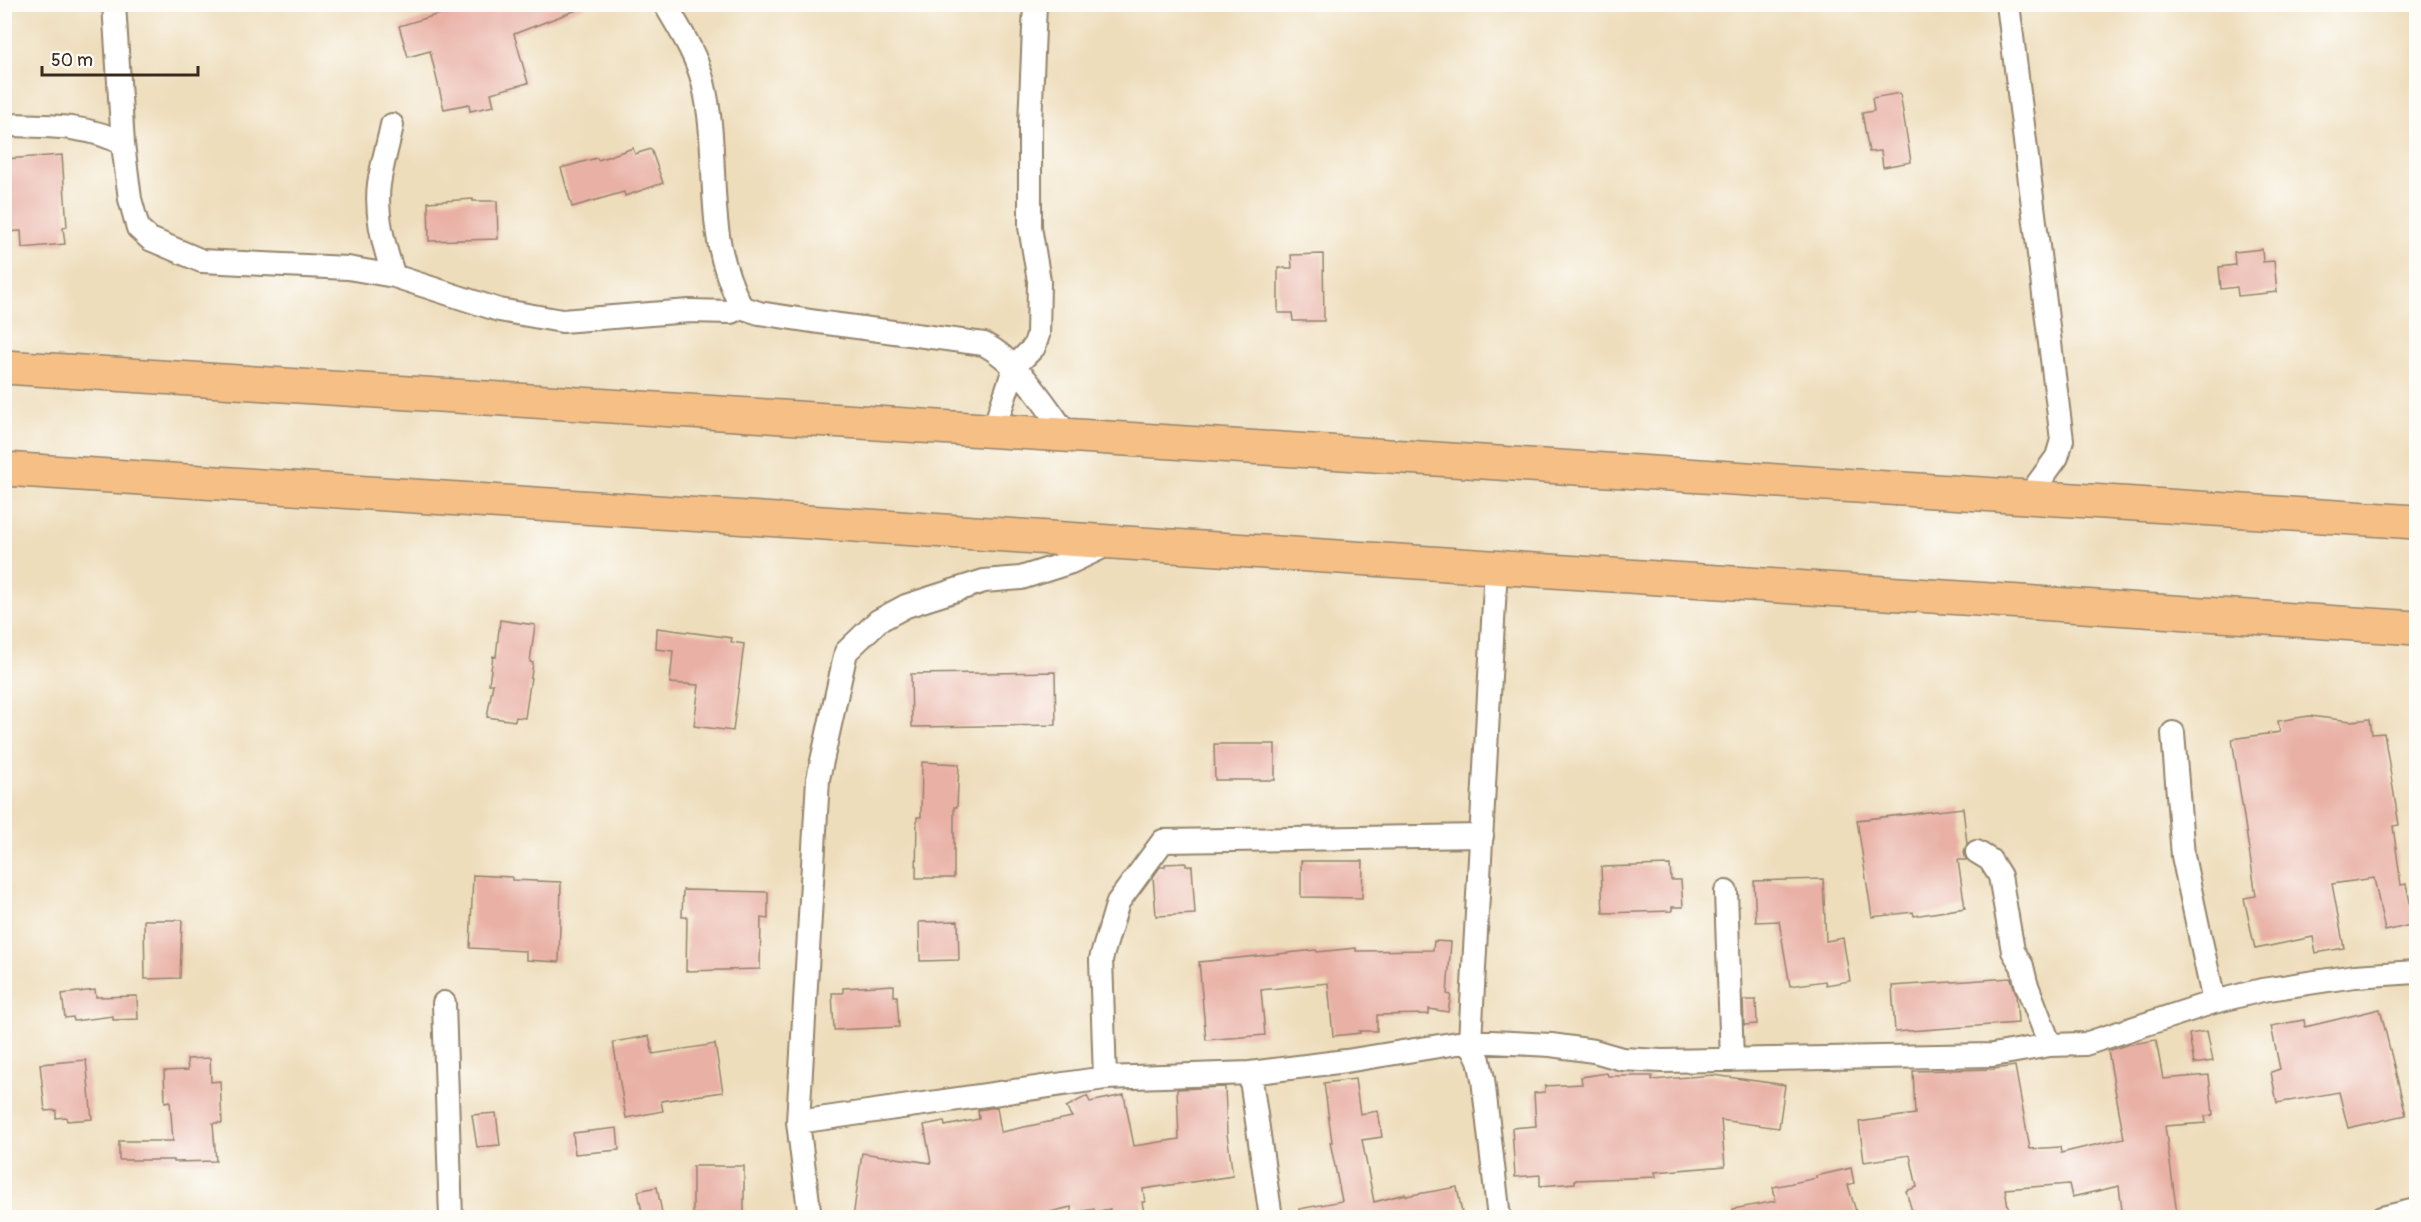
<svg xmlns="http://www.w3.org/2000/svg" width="2421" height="1222" viewBox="0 0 2421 1222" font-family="Pangolin,sans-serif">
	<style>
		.building { fill: #e9b1a6 }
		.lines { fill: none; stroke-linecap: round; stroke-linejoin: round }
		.minor-casing { stroke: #94846c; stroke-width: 26 }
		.motorway-casing { stroke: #94846c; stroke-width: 36 }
		.minor { stroke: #fff; stroke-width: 22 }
		.motorway { stroke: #f5bf86; stroke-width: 33 }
	</style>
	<rect width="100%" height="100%" fill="#fdfcf7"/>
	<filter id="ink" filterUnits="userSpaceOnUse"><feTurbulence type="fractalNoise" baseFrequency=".0167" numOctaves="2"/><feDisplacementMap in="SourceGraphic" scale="12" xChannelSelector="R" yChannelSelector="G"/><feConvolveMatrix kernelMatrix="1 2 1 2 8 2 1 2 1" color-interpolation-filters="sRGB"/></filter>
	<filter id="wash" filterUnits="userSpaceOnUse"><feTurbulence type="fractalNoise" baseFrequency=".008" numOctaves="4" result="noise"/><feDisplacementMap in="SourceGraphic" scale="24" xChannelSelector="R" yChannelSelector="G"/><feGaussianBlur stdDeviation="1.35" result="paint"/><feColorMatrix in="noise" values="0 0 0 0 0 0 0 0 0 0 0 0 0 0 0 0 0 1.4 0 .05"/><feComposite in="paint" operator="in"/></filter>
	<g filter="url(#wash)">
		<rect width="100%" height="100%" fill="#edb"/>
		<g id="blocks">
			<!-- building -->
			<path class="building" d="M473,4h113l1,2 -73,28 14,49 -37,10 3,13 -24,5 -1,-7 -25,5 -14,-58 -22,6 -9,-31z
				M1900,93l11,69 -28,5 -2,-16 -12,1 -7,-39 12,-2 -2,-13z
				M633,148l2,6 16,-5 12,34 -38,13 -1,-4 -52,15 -11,-39 36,-10 1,2z
				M62,155l5,72 -4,1 2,16 -43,4 -1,-17 -16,1 -1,-73z
				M473,199v2h24l1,38 -69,2 -1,-39z
				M2262,249l1,13 11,-1 3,31 -39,4 -1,-9 -16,2 -2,-22 16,-2 -1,-13z
				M1323,254l1,67h-31l-1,-8h-14v-45h14l-1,-13z
				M500,620l35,5 -5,37 3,1 -8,55 -9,-1 -1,4 -28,-4 6,-33h-4l4,-28 3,1z
				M657,628l75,10 -1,4 13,2 -11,87 -39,-5 5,-41 -29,-2 3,-32 -17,-2z
				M1055,672l1,53 -144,2 -1,-53z
				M2309,716l42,5 19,-2 2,15 12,-1 15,92 -6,1 8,59 5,-1 9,40 -30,7 -11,-53 -42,6 12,64 -28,5 -3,-16 -58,12 -11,-51 12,-2 -24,-157 48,-7 -2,-11z
				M1214,744h61v36h-60z
				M922,762l37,2 -2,43h-3v71h-38l1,-61h4z
				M1963,808l4,36 -3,8 2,8h-8l7,48 -51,8 -1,-4 -41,5 -15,-97z
				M1301,861h62l-1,37 -61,-1z
				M1186,863v3h6l3,48 -39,2 -3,-39 7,-10h5v-3z
				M1670,865l1,15h10l2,27h-11v4l-69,2 -2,-46z
				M473,875l39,2v3l49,2 -2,80 -33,-2v-9l-56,-3z
				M1823,879l3,62 17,-3 7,43 -24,4 -1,-4 -35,5 -11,-65 -23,1 -2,-41z
				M683,890l85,2v27l-7,-1 -1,51 -74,2 1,-54h-5z
				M144,920h38l-2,58 -35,1z
				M958,921l1,39 -39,1 -1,-39z
				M1434,941l17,1 -4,52 4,1 -3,17 -19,-3v5l-52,1v16h-18l1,2 -27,3 -5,-53 -67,7 4,45 -59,5 -7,-78 117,-12 1,2 39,-4v3l77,-1z
				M2011,978l5,16 2,29 -123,9 -3,-46z
				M894,985v11h3l2,31 -65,3 -2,-37h11v-5z
				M95,990l1,7 41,-1 1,23 -25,1v-4l-39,5 -1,-4 -8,1 -3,-24z
				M1743,1000h13l1,24 -13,1z
				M2380,1009l26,106 -58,13 -9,-36 -62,11 -6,-31 9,-3 -9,-43 33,-6 1,7z
				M2207,1031l6,30 -19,3 -5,-30z
				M649,1036l4,18 62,-10 8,48 -62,9 2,10 -37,7 -13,-76z
				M2156,1040l7,39 46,-4 4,40 -8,1 1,7 -41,3 12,88 -26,4h-28l-4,-32 -47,11 -3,-13 -64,5 5,29h-96l-8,-27 11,-4 -7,-32 -46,7 -5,-40 56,-8 -2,-43 81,-2 21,-3 15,83 30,-2 1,6 63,-15 -16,-87 18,-6z
				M210,1058l1,24 9,-1 2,42h-9l3,38 -42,1v-2h-55v-19h54l-3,-40 -5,1 -1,-31 24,-1 -1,-11z
				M86,1060l6,59 -25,2 -1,-4 -10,1v-8l-11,1 -5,-47z
				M1607,1073l1,3h44v4l61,-5 72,10 -6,43 -58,-8 4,46 -70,6 1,5 -81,3v3l-35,3v-11l-25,2 -3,-49 24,-2 -2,-33 11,-1v-6l37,-2 -1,-7z
				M1355,1079l5,35 18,-3 4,26 -20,3 12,62 31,-8 1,2 51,-9 6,31h-163l-1,-9 43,-8 -12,-59h2l-8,-59z
				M1225,1087l2,47 6,42 -90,13 2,13h-3l3,16h-34l-1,-9 -15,3 -1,-3 -22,4 -1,-6 -46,11h-172l9,-65 69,10 -7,-38 20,-4 1,5 34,-7 -1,-9 19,-3 4,25 71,-15 -6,-10 21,-11 3,6 34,-7 10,51 45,-7 -2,-50z
				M496,1113l4,32 -23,2 -5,-32z
				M617,1128l2,22 -44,4 -2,-21z
				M693,1166h51v49l-51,-1z
				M1851,1168l3,15 -6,2 10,33h-124l-1,-9 43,-8 -3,-14 44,-9 -1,-2z
				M657,1187l6,31h-20l-5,-27z"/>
		</g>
	</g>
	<g filter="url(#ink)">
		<use href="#blocks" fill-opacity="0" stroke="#94846c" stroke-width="1.5"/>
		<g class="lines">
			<!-- minor casing -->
			<g class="minor-casing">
				<path id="minor" d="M114,4l9,140
					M665,4c15,26 31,50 38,78 12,48 8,98 14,146 3,27 12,54 24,79l18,6 59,9 166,22c37,20 59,59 84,92
					M2008,4l54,436 -5,17 -29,40
					M4,125c39,1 85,-1 119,19l7,55 8,29 12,11 52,22 146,7 46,8 105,34 63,11 127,-10 42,1 10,-5
					M392,125c-4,20 -10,39 -13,59 -4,31 5,64 15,92
					M993,431l22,-65 19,-19 4,-12 1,-54 -9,-54v-102l5,-121
					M1496,567l-26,474 9,19 4,19 16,139
					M2173,733l10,123 31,146
					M1977,852l13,8 10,16 13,75 9,15 4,17 24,62
					M1726,892l6,168
					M444,1003l7,215
					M1250,1073l21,145
					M1105,1078l-4,-119 17,-57 45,-61 319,-5
					M798,1122l307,-44 145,-5 96,-12 124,-20 81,4 43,6 28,8 40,2 331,-6 57,-10 35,-1 129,-42 48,-12 93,-14 61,-4
					M810,1218l-12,-96 20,-343 28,-127 32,-31 28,-15 78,-25 37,-3 50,-16 38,-18
					M2382,1218l34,-8"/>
			</g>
			<!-- motorway casing -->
			<g class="motorway-casing">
				<path id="motorway" d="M4,367l2412,155
					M4,469l2412,159"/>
			</g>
			<!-- minor -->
			<use href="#minor" class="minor"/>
			<!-- motorway -->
			<use href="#motorway" class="motorway"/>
		</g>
	</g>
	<!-- margin -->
	<rect width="2421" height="1222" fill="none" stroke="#fdfcf7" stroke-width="24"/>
	<!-- scale -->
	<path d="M42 66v9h156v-9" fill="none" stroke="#3b2a1e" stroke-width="3"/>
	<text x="51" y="66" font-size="18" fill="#3b2a1e" stroke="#fdfcf7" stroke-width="4.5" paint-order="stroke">50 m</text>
</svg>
